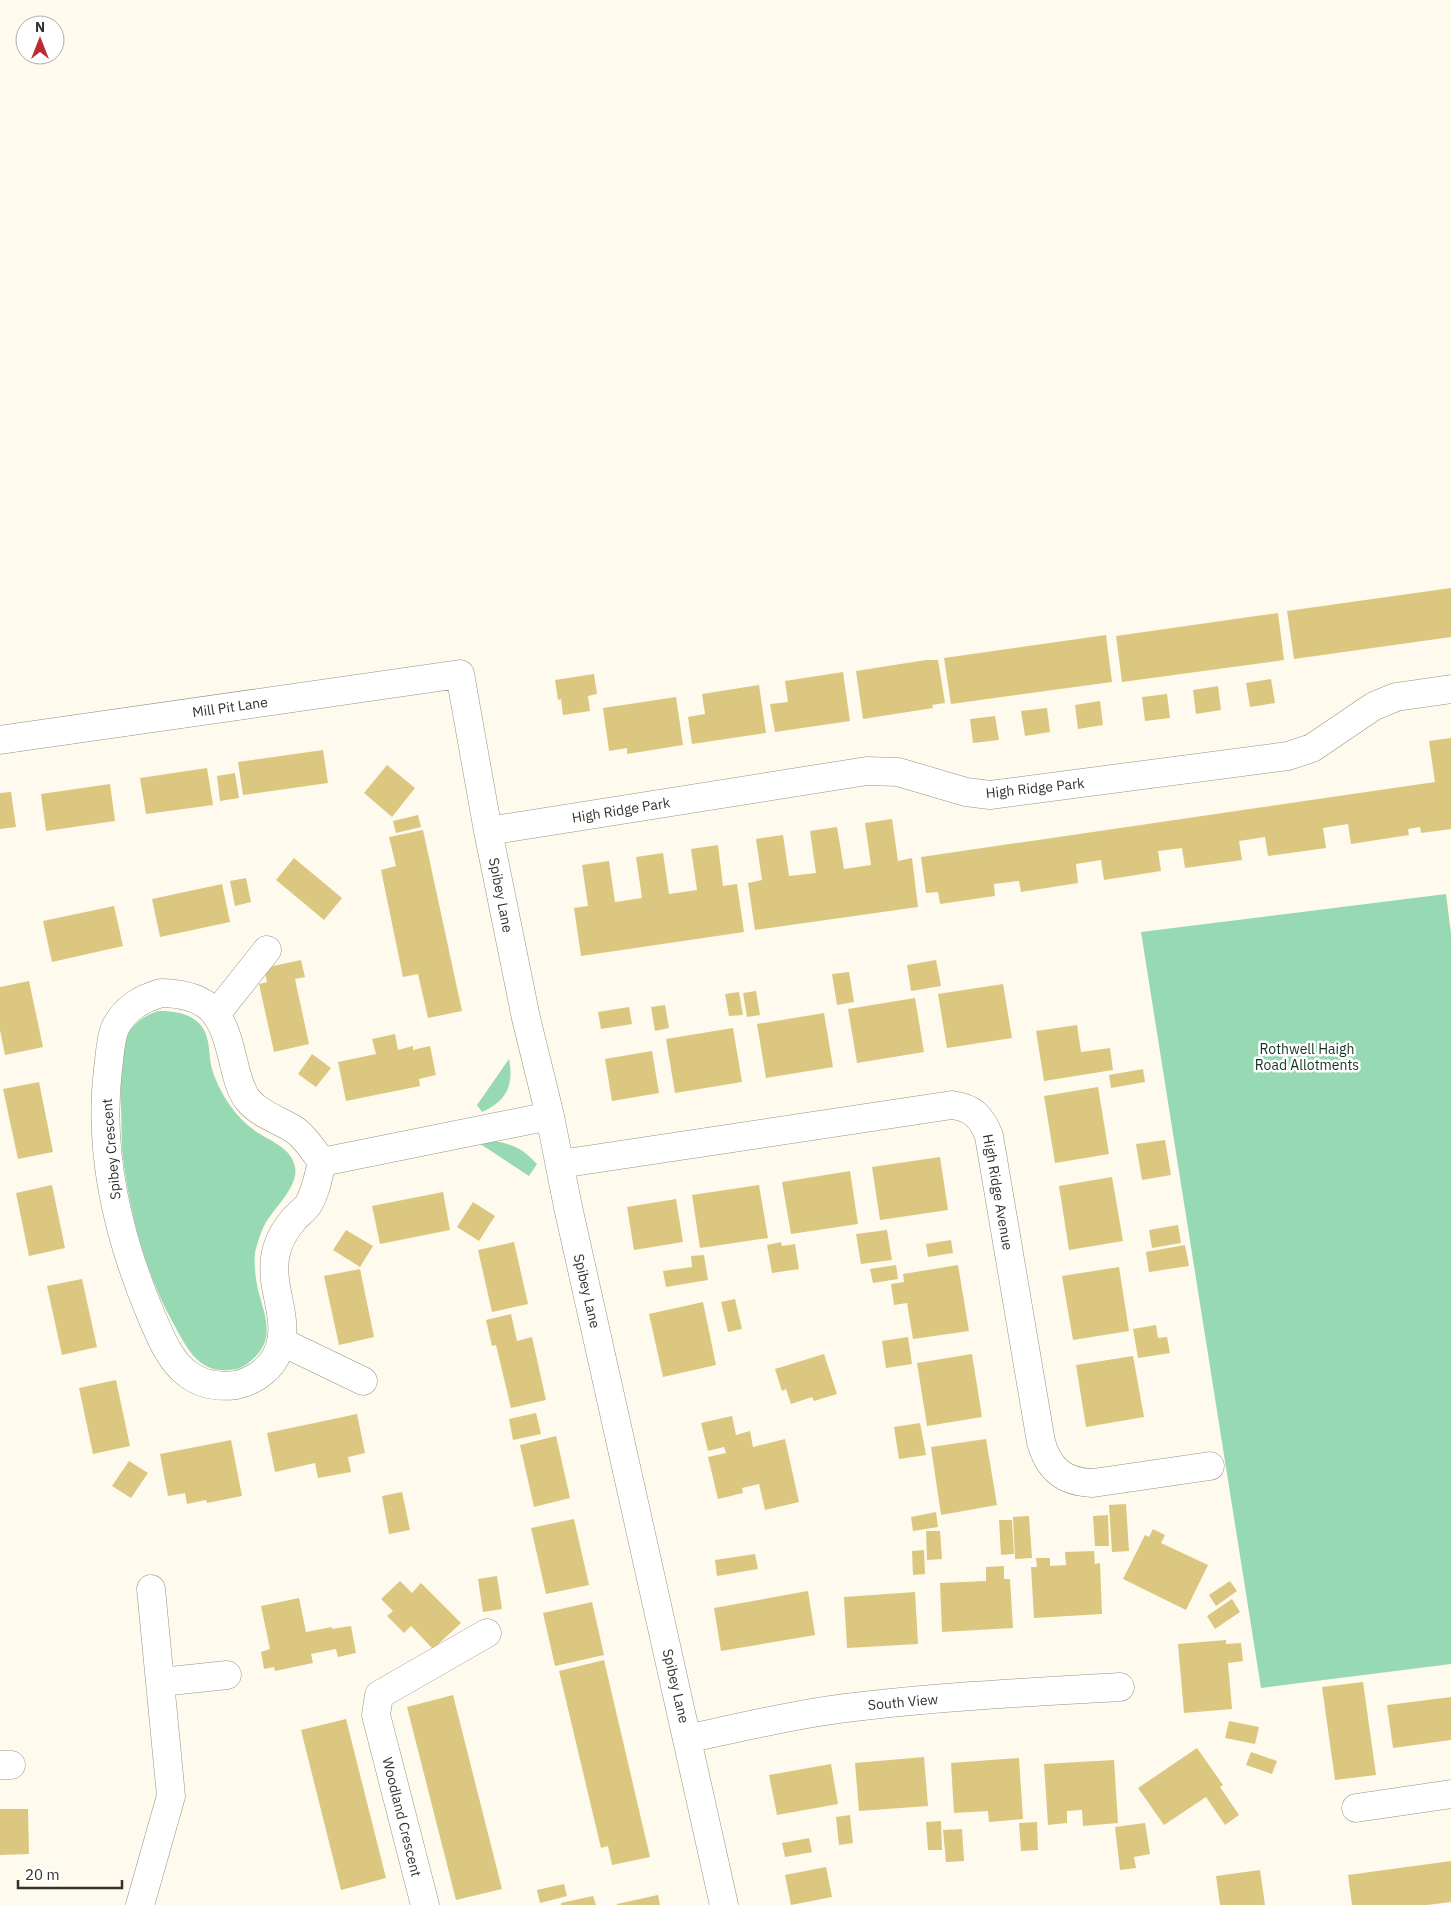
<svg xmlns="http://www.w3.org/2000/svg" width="1451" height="1905" viewBox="0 0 1451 1905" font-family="'IBM Plex Sans',sans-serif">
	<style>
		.green { fill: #96d9b3 }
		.building { fill: #dcc781 }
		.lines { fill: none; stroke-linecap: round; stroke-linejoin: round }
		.minor-casing { stroke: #979388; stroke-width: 29 }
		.minor { stroke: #fff; stroke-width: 28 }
		.labels { text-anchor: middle; stroke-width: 5; stroke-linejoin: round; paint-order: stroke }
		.street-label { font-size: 14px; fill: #34322e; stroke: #fff }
		.park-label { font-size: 14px; fill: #143423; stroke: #fff }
	</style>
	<rect width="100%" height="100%" fill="#fefaed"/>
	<!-- green -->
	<path class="green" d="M1446,894l5,40v730l-190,24 -120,-756z
		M158,1011c20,-1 44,5 49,27 3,10 2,21 5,31 3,10 9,23 15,32 5,8 15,20 23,26 15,13 41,18 45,40 4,19 -21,41 -30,57 -4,7 -8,20 -10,29 -1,8 0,18 1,26 3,26 22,52 1,76 -6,6 -12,12 -21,14 -37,8 -49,-21 -64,-48 -27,-50 -42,-107 -49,-163 -2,-16 -1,-33 -2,-49 -1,-19 -1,-52 5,-70 5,-15 18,-23 32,-28z
		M509,1059c5,26 -2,42 -27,53l-5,-7z
		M495,1141c20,4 28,8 42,23l-8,12 -50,-33z"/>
	<!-- building -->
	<path class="building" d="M1451,588v49l-157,22 -7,-48z
		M1278,613l6,47 -162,22 -6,-46z
		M1106,635l6,47 -161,22 -7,-46z
		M926,660h12l7,43 -13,2 1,3 -70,11 -7,-48z
		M843,672l7,49 -75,11 -5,-28 18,-2 -3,-21z
		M594,674l3,20 -9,2 2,15 -27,4 -2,-16 -3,1 -3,-20z
		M1271,679l4,24 -25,4 -4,-24z
		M759,685l7,48 -74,11 -4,-27 17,-3 -3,-20z
		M1218,686l3,24 -25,4 -3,-24z
		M1167,694l3,24 -25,3 -3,-24z
		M676,697l7,48 -56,9v-6l-18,3 -6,-43z
		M1100,701l3,24 -25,4 -3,-24z
		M1047,708l3,24 -25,4 -4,-25z
		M995,716l4,24 -26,3 -3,-24z
		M1451,738v91l-30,4 -1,-6 -12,2 1,6 -58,9 -3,-20 -25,4 3,20 -58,8 -3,-19 -26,4 3,19 -57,8 -3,-20 -24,3 3,20 -57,9 -3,-20 -25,4 2,19 -57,9 -2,-11 -25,3 1,12 -55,8 -2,-12 -12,1 -5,-36 514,-75 -6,-41z
		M323,750l5,33 -85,12 -5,-33z
		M387,765l28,23 -23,29 -28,-24z
		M207,768l6,37 -67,9 -6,-36z
		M235,773l4,25 -19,3 -3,-25z
		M110,784l5,37 -69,10 -5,-37z
		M11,792l5,35 -16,2v-36z
		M418,815l3,12 -25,6 -3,-12z
		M892,819l6,42 14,-3 6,49 -163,23 -7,-47 14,-3 -6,-41 27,-4 6,41 27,-3 -6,-42 27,-4 7,42 27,-4 -6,-42z
		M423,830l39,181 -34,7 -10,-44 -15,3 -22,-107 15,-4 -7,-29z
		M718,845l5,41 14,-2 7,48 -163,24 -7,-48 14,-2 -6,-41 27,-4 6,41 14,-2 13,-2 -6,-41 27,-4 6,41 28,-4 -6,-41z
		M294,858l48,40 -18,22 -48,-40z
		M246,878l5,24 -16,4 -5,-25z
		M222,884l8,38 -70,15 -8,-38z
		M114,906l9,40 -71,16 -9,-41z
		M301,960l4,17 -10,2 14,65 -35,8 -15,-68 8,-2 -3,-14z
		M936,960l5,26 -30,5 -4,-26z
		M849,972l5,30 -17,3 -5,-31z
		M29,981l14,66 -38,8 -5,-25v-43z
		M1003,984l9,54 -65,10 -9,-54z
		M756,991l4,24 -13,2 -4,-24z
		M739,992l4,23 -14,1 -4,-22z
		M915,998l9,54 -67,11 -9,-54z
		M665,1005l4,23 -14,3 -4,-24z
		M629,1007l3,17 -31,5 -3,-17z
		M824,1013l9,54 -67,11 -9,-54z
		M1077,1025l4,27 29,-4 3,22 -69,11 -8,-50z
		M733,1028l9,54 -67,11 -9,-54z
		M395,1034l3,16 15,-4v4l17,-4 6,29 -17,4 1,7 -74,15 -8,-39 38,-8 -4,-15z
		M652,1051l7,42 -47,8 -7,-42z
		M312,1054l19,14 -15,19 -18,-13z
		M1143,1069l2,13 -34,6 -2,-13z
		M39,1082l14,70 -35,7 -15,-70z
		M1098,1087l11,67 -54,9 -11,-67z
		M1165,1140l6,35 -29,5 -6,-36z
		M940,1157l8,53 -68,10 -8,-53z
		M850,1171l8,53 -67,10 -9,-52z
		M1112,1177l11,64 -54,9 -10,-64z
		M52,1185l13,63 -36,8 -13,-63z
		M759,1185l9,53 -68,10 -8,-53z
		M443,1192l7,38 -70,14 -8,-38z
		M676,1199l7,43 -49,8 -7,-43z
		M473,1202l22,14 -16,25 -22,-14z
		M1178,1225l3,18 -29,5 -3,-18z
		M346,1230l27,16 -13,21 -27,-17z
		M887,1230l5,30 -31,4 -5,-30z
		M951,1240l2,13 -25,4 -2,-13z
		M514,1242l14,62 -36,8 -14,-62z
		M781,1242l1,4 13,-2 4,25 -27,4 -5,-28z
		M1185,1245l4,21 -40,6 -3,-20z
		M704,1255l4,25 -42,7 -3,-16 29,-4 -1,-11z
		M896,1265l2,14 -25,4 -3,-14z
		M958,1265l11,66 -56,8 -6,-36 -13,2 -3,-21 13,-2 -1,-8z
		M1119,1267l10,64 -56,9 -11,-64z
		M360,1269l14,68 -35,8 -15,-69z
		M82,1279l15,68 -35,8 -15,-69z
		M735,1299l7,30 -14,3 -7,-30z
		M703,1302l13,63 -53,12 -14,-63z
		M511,1314l6,27 15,-4 14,63 -35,8 -15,-63 -4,1 -6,-26z
		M1156,1325l2,13 9,-1 3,16 -32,5 -5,-29z
		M908,1337l4,27 -26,4 -4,-27z
		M824,1354l13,40 -23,7 -2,-4 -21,7 -5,-15 -4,2 -7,-22z
		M972,1354l10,63 -55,9 -10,-63z
		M1133,1356l11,61 -58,10 -10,-62z
		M116,1380l14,66 -37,8 -14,-66z
		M536,1413l5,21 -28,6 -4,-21z
		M357,1414l8,39 -17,4 3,15 -33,6 -3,-15 -40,9 -8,-39z
		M732,1416l4,19 14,-4 3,16 32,-8 14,63 -34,8 -6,-26 -17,4 1,5 -25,6 -10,-42 18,-4 -2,-6 -16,4 -7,-28z
		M920,1423l6,32 -27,4 -5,-32z
		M556,1436l14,62 -36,9 -14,-62z
		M986,1439l11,66 -56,10 -10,-68z
		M231,1440l11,56 -35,7 -1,-3 -19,4 -2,-11 -17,3 -8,-42z
		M129,1461l19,12 -17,25 -19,-12z
		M402,1492l8,38 -21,4 -7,-38z
		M1126,1504l3,47 -17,1 -3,-47z
		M936,1512l2,15 -25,4 -2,-14z
		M1108,1515l1,31h-14l-2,-30z
		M1029,1516l3,42 -17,1 -2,-42z
		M574,1519l15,66 -43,9 -15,-66z
		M999,1520h13l2,34 -13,1z
		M1153,1529l12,6 -4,8 47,22 -22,45 -63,-31 22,-44 4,2z
		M926,1531h14l2,28 -15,1z
		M924,1550l1,24 -12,1 -1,-24z
		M1094,1551l1,13 5,-1 2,51 -68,4 -3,-51h6l-1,-9h14v8l16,-1 -1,-13z
		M755,1554l3,15 -41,7 -2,-16z
		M1004,1566v13h6l3,49 -71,4 -2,-49 46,-2v-14z
		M497,1576l5,33 -19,3 -5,-33z
		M400,1581l12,12 9,-10 40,40 -28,26 -22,-23 -7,7 -17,-17 6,-5 -12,-12z
		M1230,1581l7,10 -21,15 -7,-11z
		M808,1591l7,44 -94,16 -7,-43z
		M915,1592l3,52 -71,4 -3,-51z
		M299,1598l7,34 26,-5v2l19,-3 5,27 -18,4 -2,-8 -25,5 2,9 -38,8 -1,-4 -10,2 -3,-17 9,-3 -9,-43z
		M1232,1599l8,13 -25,17 -8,-13z
		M592,1602l12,53 -49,11 -12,-53z
		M1226,1640v4l15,-1 2,18 -15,2 4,46 -48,4 -6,-69z
		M604,1660l46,197 -38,8 -4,-19 -7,2 -42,-177z
		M1363,1682l13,93 -41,5 -13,-93z
		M453,1695l49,194 -46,11 -49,-193z
		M1451,1697v43l-58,8 -6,-43z
		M346,1719l40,159 -45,12 -40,-160z
		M1229,1721l30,6 -4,17 -30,-6z
		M1197,1748l26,37 -3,2 19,28 -14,10 -19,-28 -42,28 -26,-37z
		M1251,1752l26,9 -5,13 -26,-9z
		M924,1757l4,49 -69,5 -4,-48z
		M1019,1758l4,61 -34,3 -1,-11 -34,2 -3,-50z
		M1114,1760l4,63 -35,3 -1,-16 -15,1v12l-19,2 -4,-61z
		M831,1764l7,40 -61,11 -8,-40z
		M0,1809h28l1,45 -29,1z
		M850,1815l3,28 -14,2 -3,-28z
		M941,1821l1,29h-14l-2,-28z
		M1037,1822l1,28 -17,1 -2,-28z
		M1145,1823l5,31 -16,3 2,11 -16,2 -5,-43z
		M962,1829l2,32 -18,1 -3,-32z
		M809,1838l3,14 -27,5 -3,-14z
		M1451,1861v41l-24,3h-75l-4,-30z
		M826,1867l6,30 -41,8 -6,-30z
		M1260,1870l5,35h-45l-4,-29z
		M564,1884l3,12 -27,7 -3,-13z
		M658,1895l2,10h-43v-1z
		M593,1896l3,9h-35v-2z"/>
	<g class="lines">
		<!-- minor casing -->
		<g class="minor-casing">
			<path id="minor" d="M0,740l460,-66 28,157 38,187 24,98 18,91 156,698
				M488,831l379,-60 31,1 68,20 24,3 298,-39 24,-8 62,-42 22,-9 55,-8
				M161,993c53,1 62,24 73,71 3,12 6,25 13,35 13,16 31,20 48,31 11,8 19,21 27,32 -4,15 -6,30 -14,43 -4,5 -9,9 -13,13 -10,11 -18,26 -20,40 -5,36 19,65 0,100 -8,14 -24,24 -39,27 -16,2 -33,0 -47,-10 -19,-13 -29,-39 -38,-60 -32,-76 -53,-163 -43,-246 2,-13 2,-29 7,-41 10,-20 26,-29 46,-35z
				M216,1014l51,-64
				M322,1162l228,-46
				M560,1164l392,-59c21,3 29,11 37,31l52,306c8,28 23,40 52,41l117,-17
				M282,1342l81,39
				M161,1682l66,-7
				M687,1739c59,-13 117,-27 176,-33 85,-10 172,-14 257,-19
				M0,1765h11
				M1356,1808l95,-14
				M140,1905l31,-109 -20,-207
				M425,1905l-49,-190 3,-20 108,-62"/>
		</g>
		<!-- minor -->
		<use href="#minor" class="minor"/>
	</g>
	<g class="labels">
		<!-- street labels -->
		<g class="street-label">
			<text transform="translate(230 707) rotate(-8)" y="5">Mill Pit Lane</text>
			<text transform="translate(1035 788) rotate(-6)" y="5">High Ridge Park</text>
			<text transform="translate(621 810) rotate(-9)" y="5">High Ridge Park</text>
			<text transform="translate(501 895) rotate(79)" y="5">Spibey Lane</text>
			<text transform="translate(111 1149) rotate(-95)" y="5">Spibey Crescent</text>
			<text transform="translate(998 1192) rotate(80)" y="5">High Ridge Avenue</text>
			<text transform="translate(587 1291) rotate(77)" y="5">Spibey Lane</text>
			<text transform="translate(676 1686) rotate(77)" y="5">Spibey Lane</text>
			<text transform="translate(903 1702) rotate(-5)" y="5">South View</text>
			<text transform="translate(402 1817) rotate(76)" y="5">Woodland Crescent</text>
		</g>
		<!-- park labels -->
		<g class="park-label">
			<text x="1307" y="1054">Rothwell Haigh<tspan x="1307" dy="16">Road Allotments</tspan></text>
		</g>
	</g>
	<!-- north arrow -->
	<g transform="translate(40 40)"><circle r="24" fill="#ffffff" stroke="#aeadab"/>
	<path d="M0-4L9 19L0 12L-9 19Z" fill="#bc2c35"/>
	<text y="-8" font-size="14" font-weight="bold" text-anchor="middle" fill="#34322e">N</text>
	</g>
	<!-- scale -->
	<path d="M18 1880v8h104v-8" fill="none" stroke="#34322e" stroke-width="2.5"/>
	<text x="25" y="1880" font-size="15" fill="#34322e" stroke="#ffffff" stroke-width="4" paint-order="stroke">20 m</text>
</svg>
